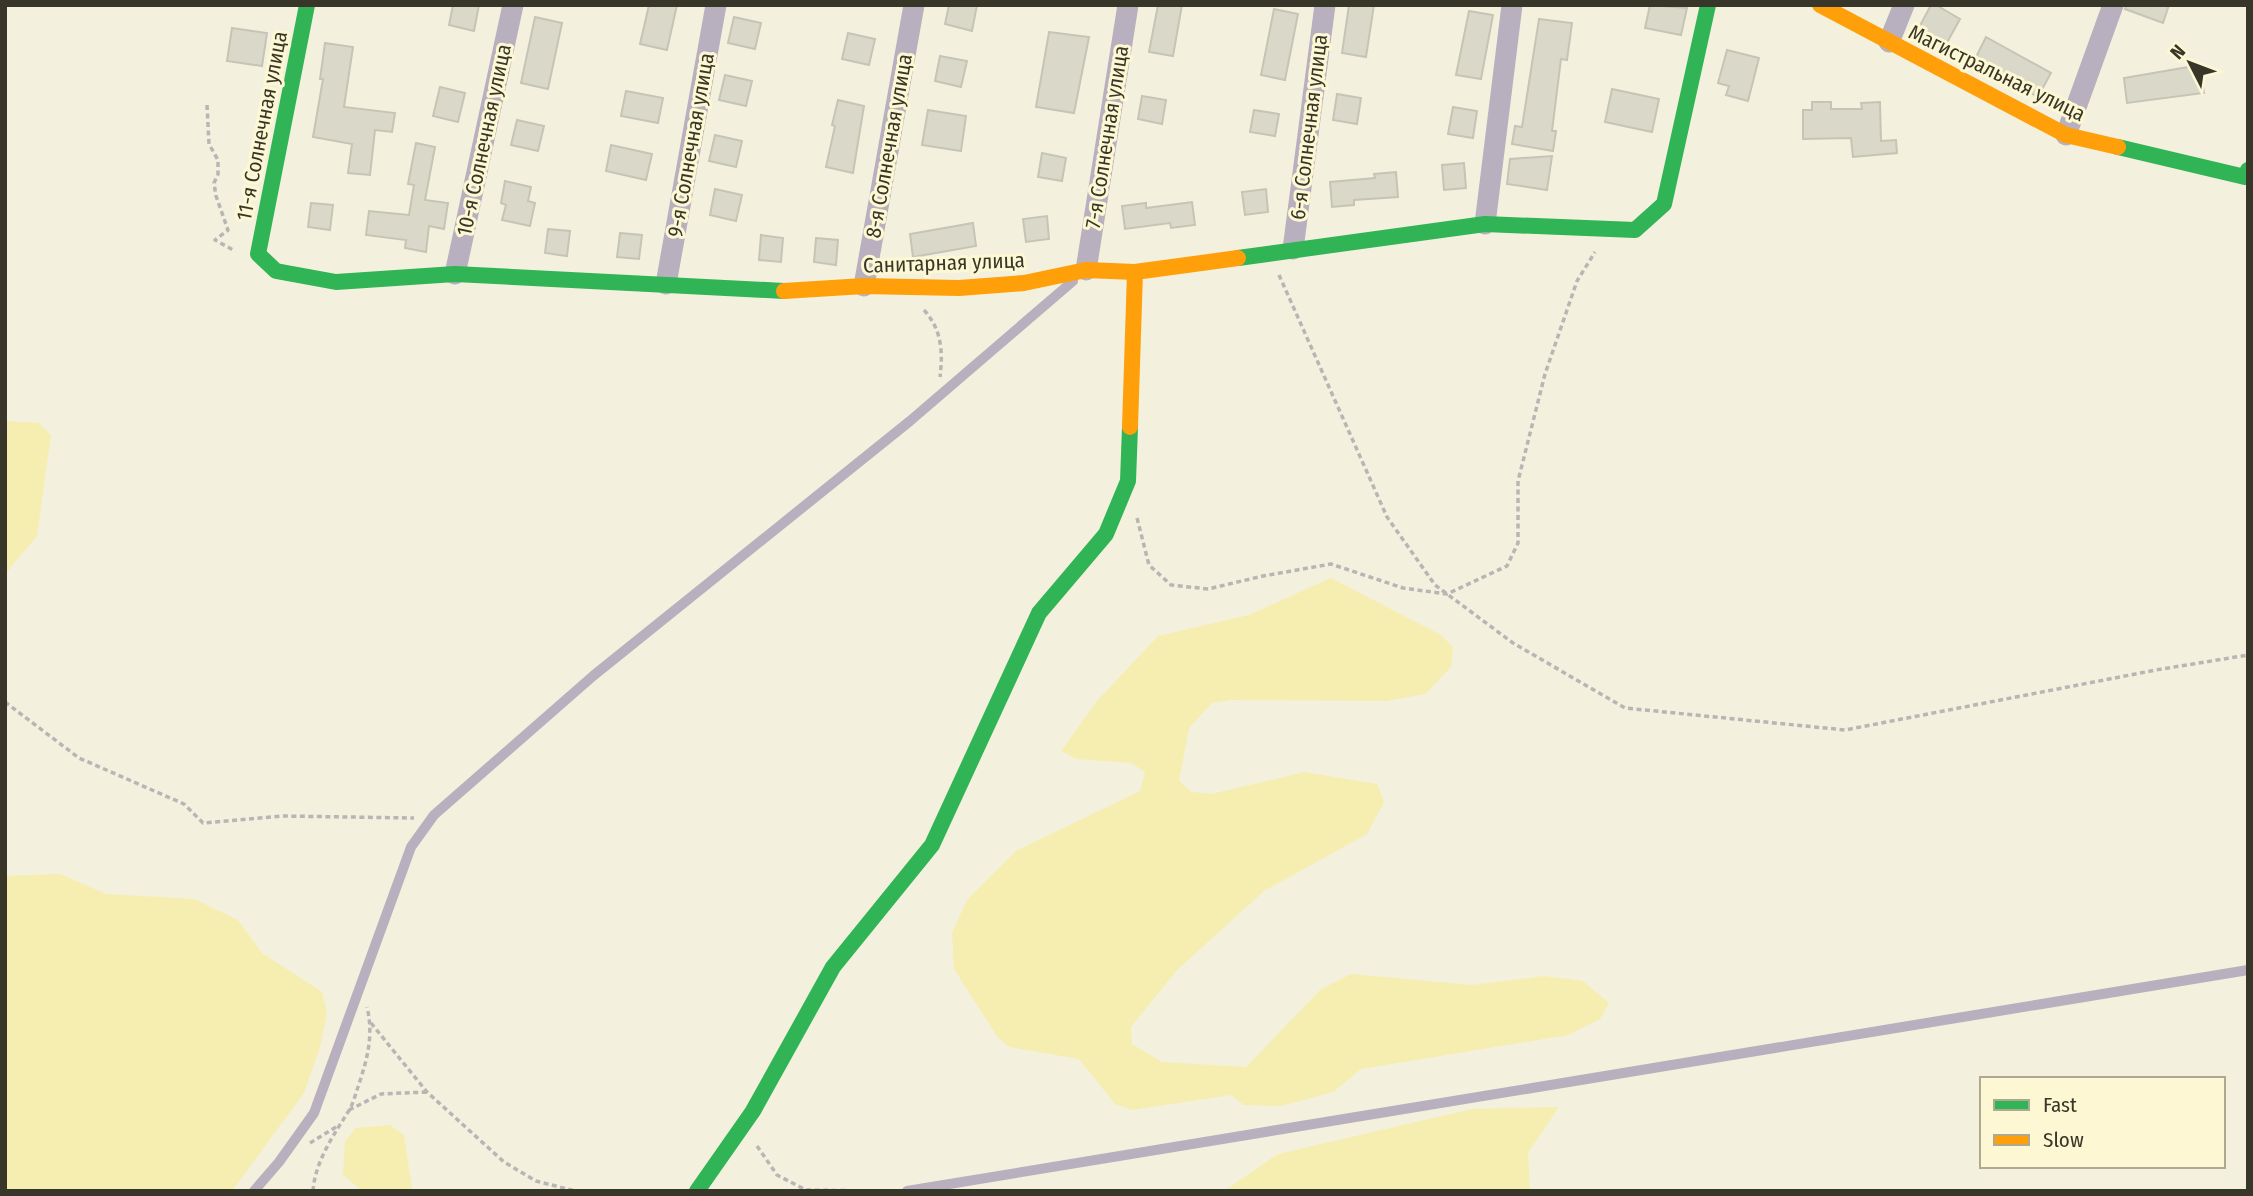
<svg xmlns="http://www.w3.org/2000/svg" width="2253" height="1196" viewBox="0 0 2253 1196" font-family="'Fira Sans Condensed',sans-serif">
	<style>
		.green { fill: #f6edb0 }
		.building { fill: #dad8c8; stroke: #c6c4b5; stroke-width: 2 }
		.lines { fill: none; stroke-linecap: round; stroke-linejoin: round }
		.path { stroke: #b8b5b5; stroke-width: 3.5; stroke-dasharray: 5 3.5; stroke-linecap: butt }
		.lane { stroke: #b8b0be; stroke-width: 10 }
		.street { stroke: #b8b0be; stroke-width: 21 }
		.fast { stroke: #30b455; stroke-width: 16 }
		.slow { stroke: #ff9f0a; stroke-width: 16 }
		.labels { text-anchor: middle; stroke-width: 6; stroke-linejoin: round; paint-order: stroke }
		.street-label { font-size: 21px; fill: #383628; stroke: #fdf8d3 }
	</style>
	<rect width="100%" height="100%" fill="#f3f1dd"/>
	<!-- green -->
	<path class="green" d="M5,421l34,2 12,12 -14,101 -32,38z
		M1331,578l110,57 12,12 -2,20 -26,27 -39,7 -156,-1 -18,3 -23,25 -10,53 13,11 19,2 94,-22 72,12 7,18 -17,32 -103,57 -87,79 -46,57 1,17 30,18 84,5 75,-78 30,-15 121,11 73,-9 38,5 26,22 -9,16 -32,16 -207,34 -28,23 -52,14 -37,-1 -13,-10 -99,15 -17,-6 -36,-45 -70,-12 -12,-11 -43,-67 -2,-36 15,-33 49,-49 124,-60 5,-19 -14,-9 -54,-4 -16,-8 36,-50 61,-65 91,-21z
		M60,874l46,20 88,5 44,21 24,33 60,39 5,21 -7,34 -16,46 -72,98h-227v-315z
		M1559,1107l-31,46 2,38h-306l54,-37 194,-45z
		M390,1125l14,10 8,54 3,2h-53l-19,-16 2,-34 11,-13z"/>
	<!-- building -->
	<path class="building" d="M453,5h26l-5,26 -25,-6z
		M649,5h28l-10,45 -27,-6z
		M949,5h28l-5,26 -27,-7z
		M1158,5h24l-9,51 -24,-4z
		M1349,5h25l-8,52 -24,-4z
		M1650,5l37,3 -6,27 -36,-7z
		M1931,5h5l24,14 -17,31 -28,-15z
		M2126,5h43l-6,18 -38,-14z
		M1274,9l24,5 -13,66 -24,-5z
		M1469,11l24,4 -12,64 -25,-4z
		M535,17l27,6 -14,66 -27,-6z
		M734,17l27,6 -6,26 -27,-6z
		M1539,19l33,4 -5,37 -6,-1 -9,72h4l-3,20 -41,-7 3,-18 7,1z
		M232,28l35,5 -5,33 -35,-5z
		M1049,32l40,5 -15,76 -38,-6z
		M848,33l27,6 -6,26 -27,-6z
		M1986,37l65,36 -13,24 -64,-36z
		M325,43l28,4 -9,60 51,6 -3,19 -17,-2 -5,45 -22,-2 4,-29 -39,-7 10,-58h-3z
		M1727,50l32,8 -11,43 -22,-6 3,-9 -11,-3z
		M940,56l27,5 -6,26 -26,-6z
		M2200,65l4,28 -77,10 -3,-25z
		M725,75l27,6 -6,25 -27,-6z
		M440,87l25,6 -7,29 -25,-6z
		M1612,89l47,10 -7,33 -47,-10z
		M626,91l37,7 -5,25 -37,-7z
		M1337,94l24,4 -4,26 -24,-4z
		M1142,96l24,4 -4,24 -24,-5z
		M838,100l26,6 -11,67 -27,-6 9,-41 -3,-1z
		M1812,102h19v7h31l-1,-6 19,-1 1,39 15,-1 1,13 -44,4 -2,-19 -48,1v-29h9z
		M1453,107l24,4 -4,27 -25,-4z
		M928,110l38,6 -5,35 -39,-6z
		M1254,110l25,4 -4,22 -25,-4z
		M517,120l27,6 -6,25 -27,-6z
		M715,135l27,6 -6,26 -27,-6z
		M416,143l19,4 -10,53 23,3 -4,26 -15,-3 -3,26 -21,-4 1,-8 -40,-5 3,-24 40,4 5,-30 -6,-1z
		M611,145l41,9 -6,26 -40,-9z
		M1042,153l24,5 -4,23 -24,-4z
		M1552,156l-5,34 -40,-6 3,-25z
		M1464,163l2,25 -22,2 -2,-25z
		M1396,172l2,25 -44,3v5l-22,2 -2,-25 45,-4 -1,-4z
		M505,181l26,6 -3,14 7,2 -5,23 -28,-6 4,-15 -5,-2z
		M715,189l27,6 -6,26 -26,-6z
		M1266,189l2,23 -23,3 -3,-23z
		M1192,202l3,23 -24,3 -1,-5 -45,6 -3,-23 24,-3v5z
		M311,203l22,2 -3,25 -22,-3z
		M1047,216l2,23 -23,3 -3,-23z
		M973,223l3,23 -63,11 -3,-23z
		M548,229l22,2 -3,25 -22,-3z
		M620,233l22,2 -3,24 -22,-2z
		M761,235l22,3 -2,24 -22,-2z
		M816,238l22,2 -2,25 -22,-3z"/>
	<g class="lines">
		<!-- path -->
		<path class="path" d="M207,105l2,39 9,16v14l-4,9 2,13 12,34 -13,10 20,11
			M1279,275l108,242 48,68 78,58 112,65 220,22 311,-60 92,-15
			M924,310c18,20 19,42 16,67
			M1137,518l12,47 22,20 37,4 55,-13 68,-12 72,24 44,6 60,-28 11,-23v-62l27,-107 32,-93 18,-29
			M5,702l74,56 105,46 19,19 79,-7 132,2
			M371,1023l56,69 77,70 32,19 39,10
			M349,1110l32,-16 46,-2
			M310,1143l26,-16
			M757,1146l20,29 29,15 63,1
			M313,1191c2,-29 20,-55 35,-79 5,-7 7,-17 10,-25 9,-27 16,-51 9,-80"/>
		<!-- lane -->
		<path class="lane" d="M254,1191l25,-29 35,-49 97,-266 23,-32 159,-139 317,-255 163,-140
			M907,1191l1341,-221"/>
		<!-- street -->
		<path class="street" d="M1889,42l15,-37
			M2066,135l47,-130
			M1485,224l27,-219
			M1293,249l32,-244
			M1086,270l42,-265
			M455,274l58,-269
			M666,284l50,-279
			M864,286l50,-281"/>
		<!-- fast -->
		<path class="fast" d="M307,5l-49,249 18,17 60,11 119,-8 329,17
			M2118,147l127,30 3,-7
			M1238,258l247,-34 150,6 29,-26 44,-199
			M697,1191l56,-80 80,-144 99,-122 107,-232 67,-79 22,-53 2,-54"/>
		<!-- slow -->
		<path class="slow" d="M1820,5l246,130 52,12
			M784,291l80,-5 95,2 65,-5 62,-13 49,2 103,-14
			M1130,427l5,-155"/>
	</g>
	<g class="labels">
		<!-- street labels -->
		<g class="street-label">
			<text transform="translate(1997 73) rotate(26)" y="7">Магистральная улица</text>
			<text transform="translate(262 126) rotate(-79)" y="7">11-я Солнечная улица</text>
			<text transform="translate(1309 127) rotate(-83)" y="7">6-я Солнечная улица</text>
			<text transform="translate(1107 137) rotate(-81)" y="7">7-я Солнечная улица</text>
			<text transform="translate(484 140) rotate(-78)" y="7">10-я Солнечная улица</text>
			<text transform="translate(691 145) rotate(-80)" y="7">9-я Солнечная улица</text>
			<text transform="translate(889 146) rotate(-80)" y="7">8-я Солнечная улица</text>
			<text transform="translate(944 263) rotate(-2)" y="7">Санитарная улица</text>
		</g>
	</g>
	<!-- border -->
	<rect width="2253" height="1196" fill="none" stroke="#383628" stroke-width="14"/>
	<!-- legend -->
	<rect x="1980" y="1077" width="245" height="91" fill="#fdf8d3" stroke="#aeaa8f" stroke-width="2"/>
	<rect x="1994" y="1100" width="35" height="10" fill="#30b455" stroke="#aeaa8f" stroke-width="2"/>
	<text x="2043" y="1112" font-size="21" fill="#383628">Fast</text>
	<rect x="1994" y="1135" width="35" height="10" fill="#ff9f0a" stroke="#aeaa8f" stroke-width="2"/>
	<text x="2043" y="1147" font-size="21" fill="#383628">Slow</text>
	<!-- north arrow -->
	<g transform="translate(2190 63) rotate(312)" stroke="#fdf8d3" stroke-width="5" paint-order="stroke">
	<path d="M0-5L12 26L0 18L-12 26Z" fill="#383628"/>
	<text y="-10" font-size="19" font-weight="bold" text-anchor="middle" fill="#383628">N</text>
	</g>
</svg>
